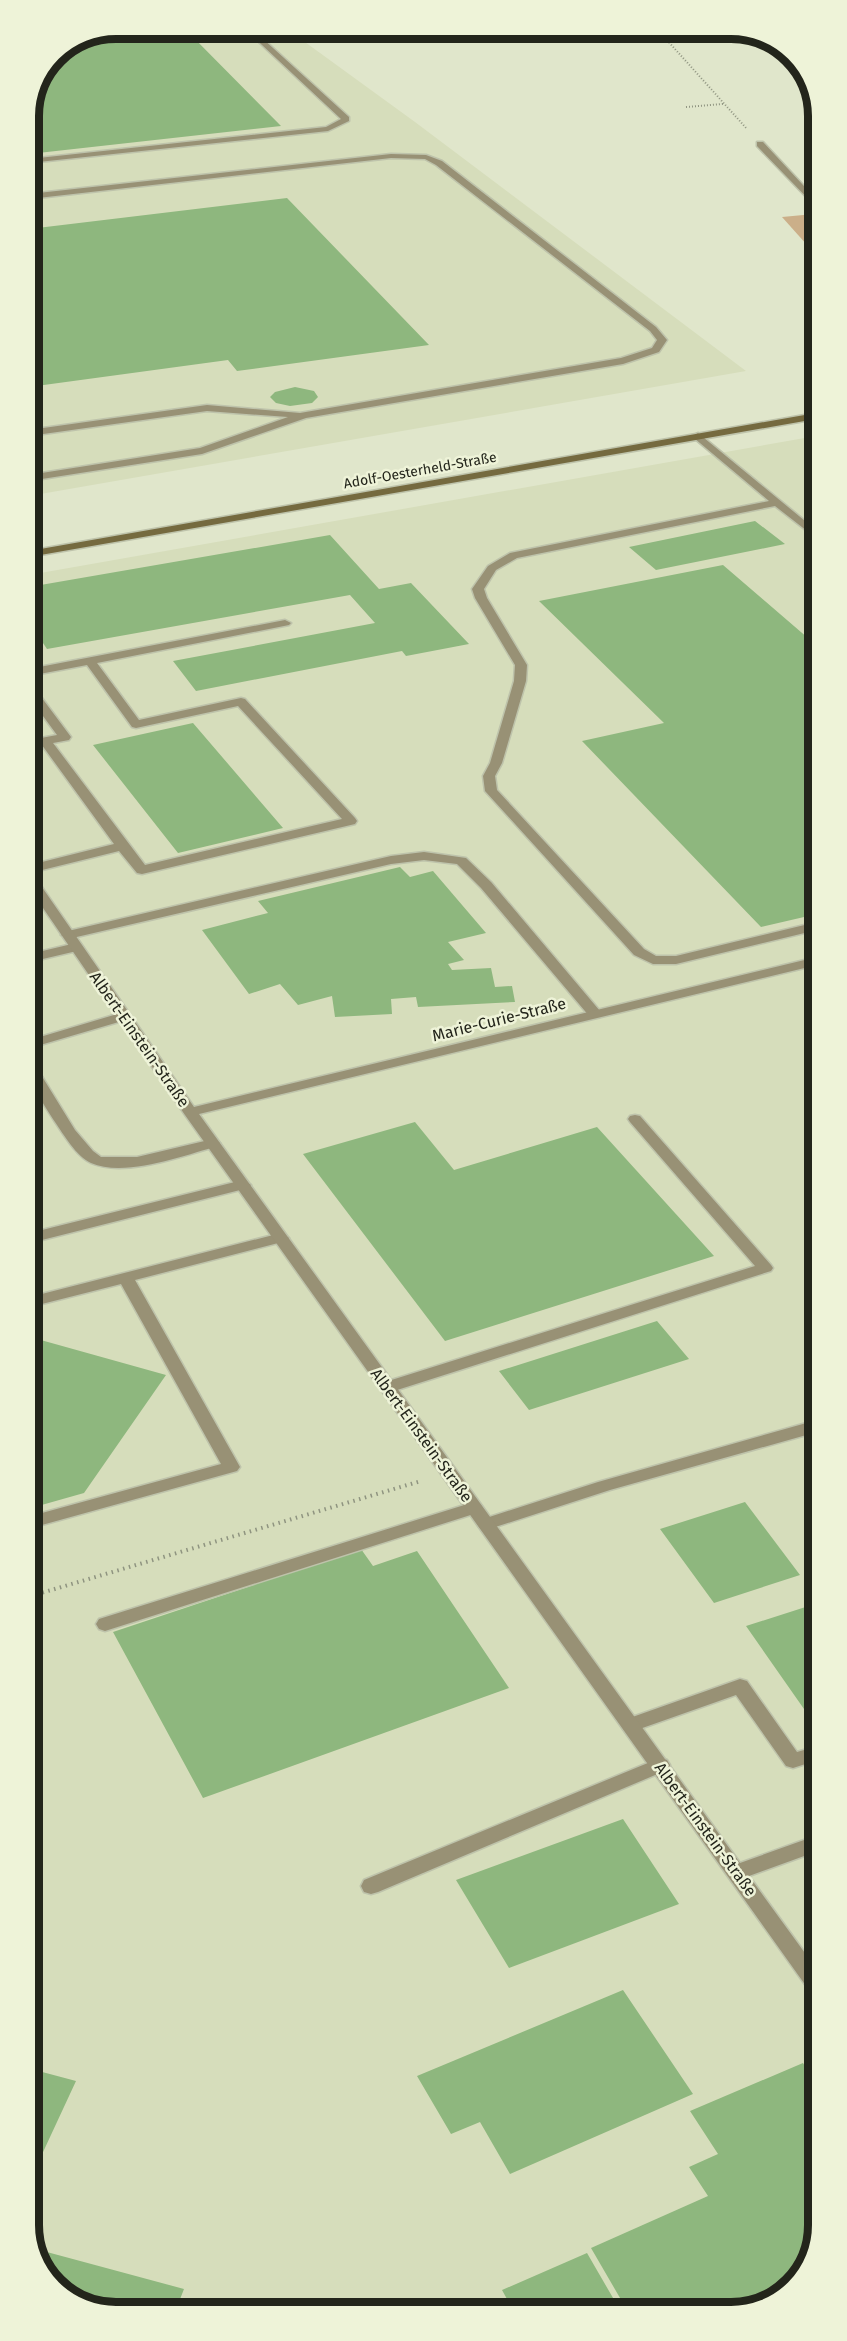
<svg xmlns="http://www.w3.org/2000/svg" width="847" height="2341" viewBox="0 0 847 2341" font-family="'Fira Sans',sans-serif">
	<style>
		.built { fill: #d6ddbb }
		.green { fill: #cbaf89 }
		.building { fill: #8eb77e }
		.lines { fill: none; stroke-linecap: round; stroke-linejoin: round }
		.lane-casing { stroke: #bec3ab; stroke-width: 3 }
		.street-casing { stroke: #bec3ab; stroke-width: 3 }
		.secondary-casing { stroke: #bec3ab; stroke-width: 3 }
		.path-far1 { stroke: #8f9480; stroke-width: 2; stroke-dasharray: 1 2; stroke-linecap: butt }
		.path { stroke: #8f9480; stroke-width: 4; stroke-dasharray: 1.5 4.5; stroke-linecap: butt }
		.lane { fill: #989175; fill-rule: evenodd }
		.street { fill: #989175; fill-rule: evenodd }
		.secondary { fill: #756a3f; fill-rule: evenodd }
		.labels { text-anchor: middle; stroke-width: 5; stroke-linejoin: round; paint-order: stroke }
		.far-street-label { font-size: 14px; fill: #23251b; stroke: #eef3d8 }
		.street-label { font-size: 16px; fill: #23251b; stroke: #eef3d8 }
		.rim { fill: none; stroke: #23251b; stroke-width: 8 }
	</style>
	<rect width="100%" height="100%" fill="#e0e6cb"/>
	<!-- built -->
	<path class="built" d="M116,29h171l128,93 331,249 -717,125v-385l25,-57z
		M816,436l2,1789 -18,54 -46,30 -644,3 -51,-21 -27,-43 -3,-1673z"/>
	<!-- green -->
	<path class="green" d="M814,214l2,2v39l-34,-38z"/>
	<!-- building -->
	<path class="building" d="M116,28l69,1 96,97 -252,28v-43l25,-57z
		M287,198l142,147 -192,26 -9,-11 -199,27v-158z
		M295,387l19,4 4,6 -6,6 -22,3 -14,-3 -6,-6 5,-5z
		M755,521l30,23 -129,26 -27,-23z
		M330,535l49,54 32,-6 58,61 -63,12 -4,-5 -206,40 -23,-30 202,-38 -25,-28 -303,54 -18,-27v-35z
		M723,565l93,80 1,269 -56,13 -179,-186 82,-18 -125,-122z
		M193,723l90,105 -105,25 -85,-108z
		M400,867l10,10 23,-6 53,62 -38,9 16,18 -16,4 4,6 39,-2 4,19 17,-1 3,16 -97,5 -2,-10 -25,2 1,15 -57,3 -3,-21 -34,9 -18,-21 -31,10 -47,-64 66,-17 -10,-12z
		M415,1122l39,48 143,-43 117,129 -269,85 -142,-187z
		M657,1321l32,38 -160,51 -30,-39z
		M30,1337l136,38 -82,118 -53,15z
		M745,1502l55,73 -86,28 -54,-74z
		M361,1549l12,17 44,-15 92,137 -306,110 -90,-166z
		M818,1603v126l-72,-103z
		M623,1819l56,85 -170,64 -53,-88z
		M623,1990l70,104 -183,80 -30,-52 -29,12 -34,-58z
		M803,2063l15,24v138l-18,54 -46,30 -127,1 -36,-62 117,-52 -19,-29 29,-13 -28,-43z
		M31,2069l45,12 -45,97z
		M32,2248l152,41 -9,23h-65l-51,-21z
		M587,2253l33,57h-107l-11,-20z"/>
	<g class="lines">
		<!-- lane casing -->
		<g class="lane-casing">
			<path id="lane" d="M245,29h7l97,88v4l-21,10 -299,32v-4l297,-32 15,-8z
				M757,142h6l53,57v8l-59,-61z
				M391,154l35,1 16,6 214,166 11,13 -8,12 -36,12 -317,54 -104,36 -173,27v-6l171,-27 88,-31 -81,-6 -178,25v-6l178,-25 93,8 321,-55 31,-10 5,-8 -7,-9 -214,-166 -11,-6 -34,-1 -362,41v-5z
				M698,433l118,97v8l-41,-32 -258,52 -21,12 -12,19 3,9 40,67 -1,16 -24,82 -7,13 2,14 147,159 12,7h20l141,-34v8l-141,34h-23l-19,-9 -149,-164 -2,-15 7,-13 24,-82 1,-16 -40,-67 -3,-9 16,-23 22,-13 259,-52 -75,-63 -1,-2z
				M285,620l6,3 -2,2 -192,38 42,57 102,-22 4,1 110,119 2,3 -2,3 -213,50 -5,-1 -18,-22 -89,22v-8l84,-21 -75,-103 2,-3 16,-3 -28,-38v-12l4,1 38,51 -2,3 -16,3 92,122 197,-46 -104,-113 -102,22 -4,-1 -45,-62 -58,11v-7z
				M424,852l42,6 25,24 109,129 2,3 -2,3h-10l-109,-129 -24,-24 -33,-4 -33,4 -323,75 -7,-4 7,-4 323,-75z
				M76,943l7,4 -2,3 -51,12v-8z
				M124,1012l5,1 2,3 -2,3 -99,29v-8z
				M30,1064l5,1 40,65 18,21 8,6h36l76,-18 7,4 -2,3c-33,9 -93,32 -127,17 -15,-7 -27,-28 -36,-41 -12,-19 -25,-36 -25,-58z
				M635,1115l5,1 131,149 2,3 -2,3 -377,120h-12l-2,-4 2,-4 373,-117 -125,-144 -2,-3 2,-3z
				M243,1180l8,5 -3,3 -218,55v-10z
				M281,1233l8,5 -3,3 -151,39 105,187 -3,4 -206,57v-12l190,-52 -100,-180 -91,23v-10z
				M817,1420v12l-207,58 -124,40 -6,-2 -3,-4 3,-4 118,-38z
				M474,1502l6,2 3,4 -3,4 -375,119 -6,-2 -3,-5 3,-5z
				M740,1679l7,2 50,71 21,-6v14l-25,8 -7,-2 -50,-71 -105,37 -7,-2 -2,-5 2,-5z
				M660,1758l7,2 3,5 -3,5 -289,122 -7,2 -7,-2 -3,-6 3,-6z"/>
		</g>
		<!-- street casing -->
		<g class="street-casing">
			<path id="street" d="M30,876l5,1 159,230 623,-150v8l-618,149 541,749 78,-28v16l-69,25 69,95v24l-7,-2 -626,-878 -155,-226z"/>
		</g>
		<!-- secondary casing -->
		<g class="secondary-casing">
			<path id="secondary" d="M816,413v6l-787,138v-6z"/>
		</g>
		<!-- path-far1 -->
		<path class="path-far1" d="M657,29l90,100
			M686,107l37,-3"/>
		<!-- path -->
		<path class="path" d="M31,1596l390,-115"/>
		<!-- lane -->
		<use href="#lane" class="lane"/>
		<!-- street -->
		<use href="#street" class="street"/>
		<!-- secondary -->
		<use href="#secondary" class="secondary"/>
	</g>
	<g class="labels">
		<!-- far-street labels -->
		<g class="far-street-label">
			<text transform="translate(420 470) rotate(-10)" y="5">Adolf-Oesterheld-Straße</text>
		</g>
		<!-- street labels -->
		<g class="street-label">
			<text transform="translate(499 1019) rotate(-14)" y="6">Marie-Curie-Straße</text>
			<text transform="translate(140 1039) rotate(55)" y="6">Albert-Einstein-Straße</text>
			<text transform="translate(422 1435) rotate(54)" y="6">Albert-Einstein-Straße</text>
			<text transform="translate(706 1829) rotate(54)" y="6">Albert-Einstein-Straße</text>
		</g>
	</g>
	<!-- crop -->
	<path d="M0 0H847V2341H0ZM116 39H731A77 77 0 0 1 808 116V2225A77 77 0 0 1 731 2302H116A77 77 0 0 1 39 2225V116A77 77 0 0 1 116 39Z" fill="#eef3d8" fill-rule="evenodd"/>
	<path class="rim" d="M116 39H731A77 77 0 0 1 808 116V2225A77 77 0 0 1 731 2302H116A77 77 0 0 1 39 2225V116A77 77 0 0 1 116 39Z"/>
</svg>
